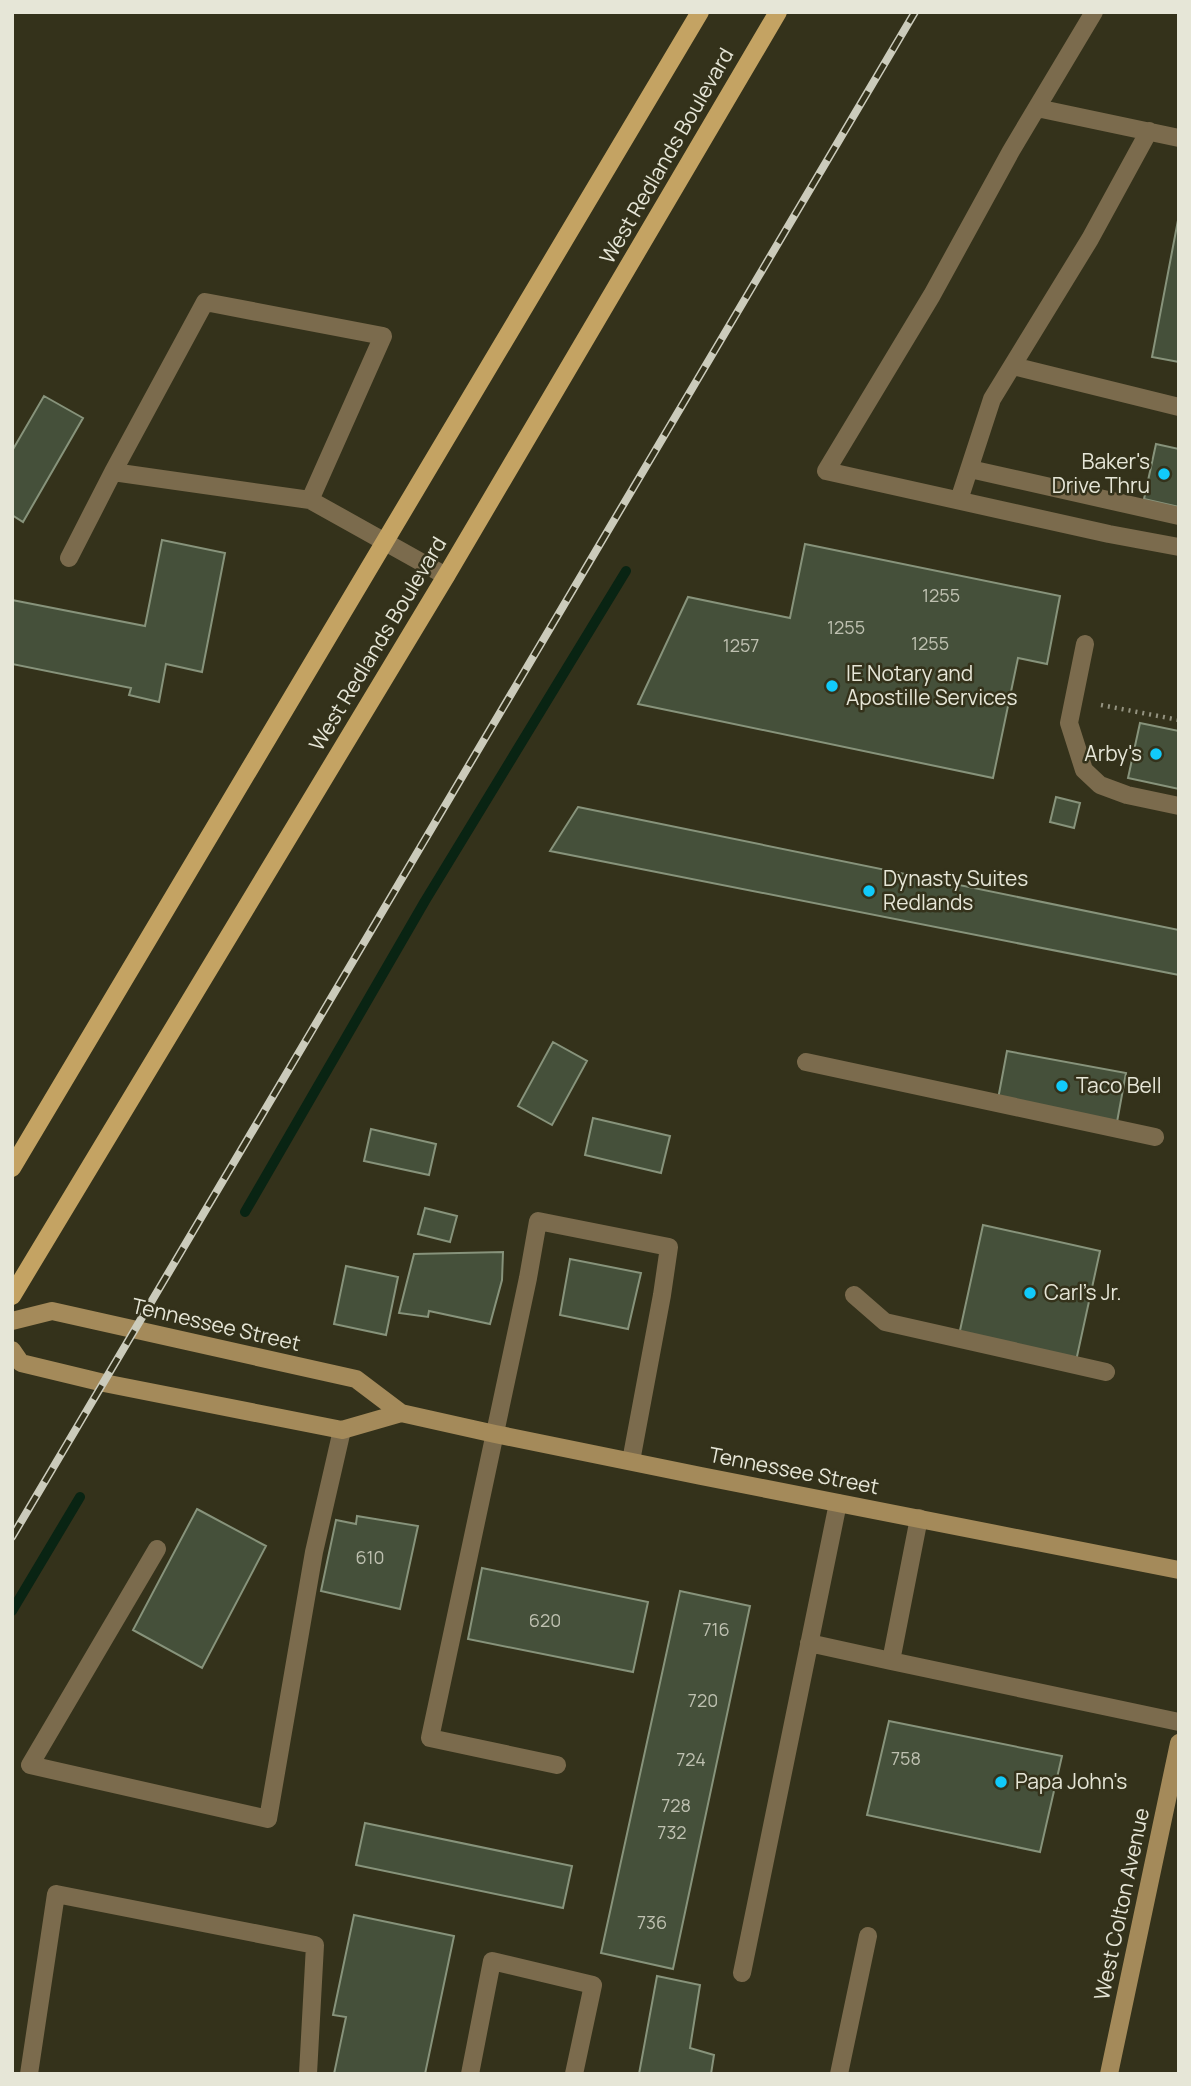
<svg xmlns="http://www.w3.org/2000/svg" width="1191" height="2086" viewBox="0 0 1191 2086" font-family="Manrope,sans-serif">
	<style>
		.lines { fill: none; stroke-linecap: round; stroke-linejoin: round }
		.stream { stroke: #092413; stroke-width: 10 }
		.building { fill: #45503a; stroke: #87937b; stroke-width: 2 }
		.path { stroke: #949380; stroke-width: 4.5; stroke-dasharray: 2 5; stroke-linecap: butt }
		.service { stroke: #7b6b4d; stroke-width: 18 }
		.secondary { stroke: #a48a5a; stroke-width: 18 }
		.primary { stroke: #c4a363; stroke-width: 18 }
		.rail-casing { stroke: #cbcbbb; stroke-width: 8 }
		.rail { stroke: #34321b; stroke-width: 5; stroke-dasharray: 16; stroke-linecap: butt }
		.poi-dot { fill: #11cafa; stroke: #34321b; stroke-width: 2.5 }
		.labels { text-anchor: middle; stroke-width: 5; stroke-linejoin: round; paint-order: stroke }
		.number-label { font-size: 18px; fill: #bec0b0 }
		.street-label { font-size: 21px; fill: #e6e6d7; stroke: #34321b }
		.poi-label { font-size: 21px; fill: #e6e6d7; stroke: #34321b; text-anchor: start }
	</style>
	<rect width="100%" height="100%" fill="#34321b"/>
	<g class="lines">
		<!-- stream -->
		<path class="stream" d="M245,1212l180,-311 201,-330
			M12,1611l68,-114"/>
	</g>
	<!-- building -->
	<path class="building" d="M1179,215v147l-27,-5z
		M44,396l39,22 -60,104 -11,-7v-64z
		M1156,444l23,5v58l-35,-8z
		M162,540l63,13 -23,119 -36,-8 -7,38 -30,-7 2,-7 -119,-24v-64l133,26z
		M805,544l255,52 -13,68 -29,-6 -25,120 -355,-74 50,-107 102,21z
		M1140,723l39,8v58l-51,-11z
		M1056,797l24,6 -6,25 -24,-6z
		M578,807l601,123v45l-629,-124z
		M553,1042l34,19 -35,64 -34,-19z
		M1007,1051l119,22 -9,49 -119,-23z
		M593,1118l77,18 -9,37 -76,-18z
		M371,1129l65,15 -7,31 -65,-14z
		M425,1208l32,8 -7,26 -32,-8z
		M983,1225l117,26 -24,110 -117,-26z
		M503,1252l-1,28 -12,44 -61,-13 -1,6 -29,-4 15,-59z
		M570,1259l71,14 -13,56 -68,-14z
		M346,1266l52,11 -12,58 -52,-11z
		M197,1509l69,37 -64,122 -69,-38z
		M357,1516l61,10 -18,83 -79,-18 15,-71 20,4z
		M482,1568l166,34 -15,70 -165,-33z
		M680,1591l70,15 -77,363 -72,-16z
		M889,1721l173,35 -22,96 -173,-37z
		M365,1823l207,43 -9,42 -207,-43z
		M354,1915l100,21 -29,138h-91l12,-57 -13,-2z
		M657,1976l43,9 -10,63 24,7 -3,19h-72z"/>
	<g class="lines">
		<!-- path -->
		<path class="path" d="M1101,705l78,15"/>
		<!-- service -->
		<path class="service" d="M1094,12l-83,139 -79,144 -106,176 283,63 70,13
			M1037,108l142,30
			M1013,366l166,41
			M970,469l209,47
			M113,472l92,-170 178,34 -73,164
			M959,500l33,-101 98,-160 59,-108
			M69,558l44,-86 197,28 136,76
			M1085,644l-16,79 15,47 16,15 27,10 52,11
			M806,1062l349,75
			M854,1295l31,27 221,50
			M919,1518l-28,143 288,61
			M157,1549l-127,216 238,54 46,-267 28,-122
			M809,1643l82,18
			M557,1765l-127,-27 98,-460 10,-57 131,26 -7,48 -31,166
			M742,1973l96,-470
			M29,2074l27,-180 259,51 -7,129
			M470,2074l22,-113 101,24 -19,89
			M839,2074l29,-138"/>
		<!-- secondary -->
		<path class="secondary" d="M12,1321l40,-10 304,68 45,34 94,21 206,42 478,94
			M12,1350l9,13 83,20 238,47 59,-17
			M1109,2074l70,-331"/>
		<!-- primary -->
		<path class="primary" d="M12,1168l688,-1156
			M12,1296l434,-720 332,-564"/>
		<!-- rail casing -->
		<g class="rail-casing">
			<path id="rail" d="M12,1537l903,-1525"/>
		</g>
		<!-- rail -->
		<use href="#rail" class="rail"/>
	</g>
	<!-- markers -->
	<g class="poi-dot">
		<circle cx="1164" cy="474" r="7"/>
		<circle cx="832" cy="686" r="7"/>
		<circle cx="1156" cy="754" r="7"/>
		<circle cx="869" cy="891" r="7"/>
		<circle cx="1062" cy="1086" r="7"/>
		<circle cx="1030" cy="1293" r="7"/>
		<circle cx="1001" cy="1782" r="7"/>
	</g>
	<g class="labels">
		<!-- number labels -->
		<g class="number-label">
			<text x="941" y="602">1255</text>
			<text x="846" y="634">1255</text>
			<text x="930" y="650">1255</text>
			<text x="741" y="652">1257</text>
			<text x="370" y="1564">610</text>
			<text x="545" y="1627">620</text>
			<text x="716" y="1636">716</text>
			<text x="703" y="1707">720</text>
			<text x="906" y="1765">758</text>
			<text x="691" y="1766">724</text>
			<text x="676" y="1812">728</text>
			<text x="672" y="1839">732</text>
			<text x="652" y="1929">736</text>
		</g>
		<!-- street labels -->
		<g class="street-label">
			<text transform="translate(667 156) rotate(-60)" y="7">West Redlands Boulevard</text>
			<text transform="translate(378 644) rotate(-59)" y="7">West Redlands Boulevard</text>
			<text transform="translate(216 1325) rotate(13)" y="7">Tennessee Street</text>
			<text transform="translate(794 1471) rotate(11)" y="7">Tennessee Street</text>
			<text transform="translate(1122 1904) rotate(-78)" y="7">West Colton Avenue</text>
		</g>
		<!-- poi labels -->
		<g class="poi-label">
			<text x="1150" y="469" text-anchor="end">Baker's<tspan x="1150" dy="24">Drive Thru</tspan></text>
			<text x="846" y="681">IE Notary and<tspan x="846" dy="24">Apostille Services</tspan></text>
			<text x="1142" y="761" text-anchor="end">Arby's</text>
			<text x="883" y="886">Dynasty Suites<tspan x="883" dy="24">Redlands</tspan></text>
			<text x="1076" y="1093">Taco Bell</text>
			<text x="1044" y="1300">Carl's Jr.</text>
			<text x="1015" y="1789">Papa John's</text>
		</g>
	</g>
	<!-- border -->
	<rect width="1191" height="2086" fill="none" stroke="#e6e6d7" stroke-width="28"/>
</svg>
